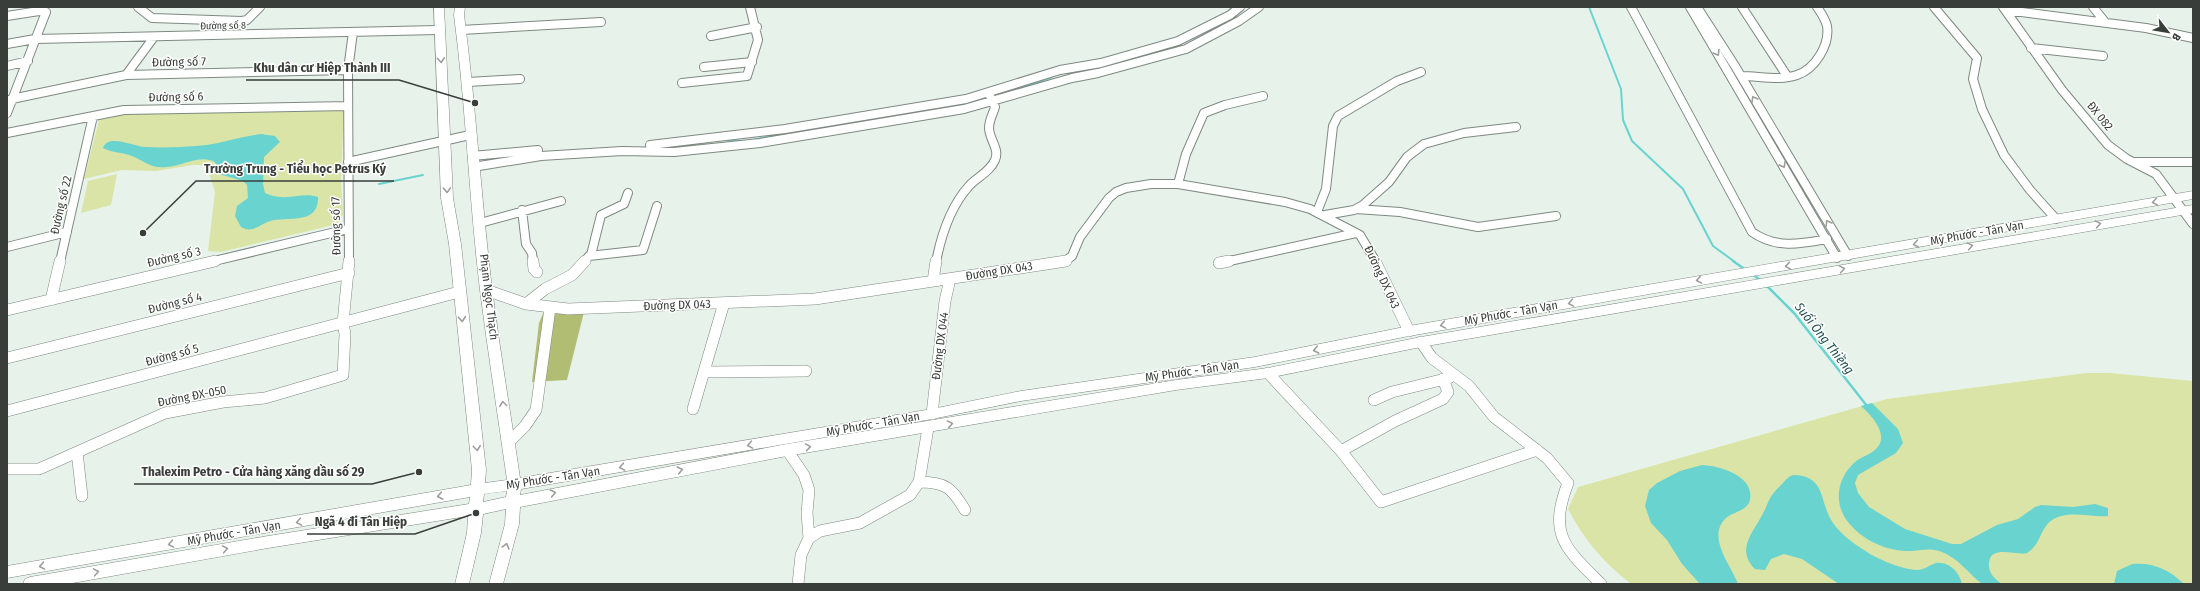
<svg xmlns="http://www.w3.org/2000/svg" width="2200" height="591" viewBox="0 0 2200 591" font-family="'Fira Sans Condensed',sans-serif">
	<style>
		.green { fill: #dae4a6 }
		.forest { fill: #b1bd72 }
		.water { fill: #69d3d0 }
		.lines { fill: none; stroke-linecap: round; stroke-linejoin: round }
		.stream-far1 { stroke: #69d3d0; stroke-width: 2 }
		.stream { stroke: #69d3d0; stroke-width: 2.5 }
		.minor-far1-casing { stroke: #7e8981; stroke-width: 10 }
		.minor-casing { stroke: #7e8981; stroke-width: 12 }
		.major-casing { stroke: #7e8981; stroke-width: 1 }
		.minor-far1 { stroke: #fff; stroke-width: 8 }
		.minor { stroke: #fff; stroke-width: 11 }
		.major { fill: #fff; fill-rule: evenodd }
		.oneway { stroke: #9c9e9c }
		.labels { text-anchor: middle; stroke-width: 3; stroke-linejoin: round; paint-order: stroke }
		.far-street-label { font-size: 10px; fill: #393e3a; stroke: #fff }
		.street-label { font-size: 12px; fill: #393e3a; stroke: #fff }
		.water-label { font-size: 13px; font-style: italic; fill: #265554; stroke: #fff }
		.leader { fill: none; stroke: #393e3a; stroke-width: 1.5 }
		.callout-dot { fill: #393e3a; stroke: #fff; stroke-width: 1.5 }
		.callout-label { font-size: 13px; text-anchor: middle; font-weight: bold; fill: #393e3a; stroke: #fff; stroke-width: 3; stroke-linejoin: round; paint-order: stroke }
	</style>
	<rect width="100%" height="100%" fill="#e7f3ea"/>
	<!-- green -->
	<path class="green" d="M271,110l73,1 -3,68 2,36 -5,9 -117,28 -13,-1 7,-59 -6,-19 -7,-8h-9l-37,6 -34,-1 -38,9 15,-59 5,-4 14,-2z
		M117,174l-6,31 -30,8 7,-32z
		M2086,373h24l83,8v203h-562c-27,-21 -47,-44 -63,-75l10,-22 309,-88z"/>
	<!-- forest -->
	<path class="forest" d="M544,311l40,1 -17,68 -35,2 7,-59z"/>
	<!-- water -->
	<path class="water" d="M261,134l14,2 5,6 -16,15 -1,27 2,9c21,10 37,-2 53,4 1,29 -32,19 -48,24 -10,3 -17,13 -29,6l-6,-11 2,-10 11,-8 -1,-13 -4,-4 -24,-7 -4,-12c-14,-8 -33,4 -48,5 -18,2 -23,-7 -38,-12 -9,-3 -17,-2 -26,-7 5,-15 32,-1 42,-1 21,1 41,0 62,-2 18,-3 36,-9 54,-11z
		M1872,403l26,26 5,14 -7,10 -38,22 -3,8 3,10 11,14 36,22 47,15h9l36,-19 21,-6 17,-12 6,-2 32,2 22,-3 13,4v8c-19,2 -48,-9 -62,10 -8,11 -6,18 -19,27 -10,3 -37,-9 -38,10 -1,10 6,16 13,21h-20c-14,-11 -24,-26 -40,-32 -11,-4 -19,-2 -30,-1 -24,1 -49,-10 -64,-29 -15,-19 -11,-44 7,-60 6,-5 14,-7 20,-12 16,-14 -3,-34 -14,-44z
		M1702,465c19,1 56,12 47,38 -6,9 -16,9 -23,15 -20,19 5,47 12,66h-38l-18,-20 -15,-24 -16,-17 -6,-17 4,-16 8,-7 23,-12z
		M1794,475c33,1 25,28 39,48 9,13 23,22 37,31 13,7 31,15 46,16 9,0 13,-5 20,-7 13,-2 24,10 26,21h-123l-37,-25 -18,-5 -13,5 -6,11 -10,-1c-19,-19 -3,-35 6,-52 10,-17 5,-18 21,-33 4,-4 6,-8 12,-9z
		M2132,564c20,-2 37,5 52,20h-70l3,-13z"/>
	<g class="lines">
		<!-- stream-far1 -->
		<path class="stream-far1" d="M1589,7l32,82 2,31 9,21 51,48 30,57 22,16
			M1019,89l33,-12
			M992,96l11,-2
			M897,116l10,-3
			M829,126l59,-8
			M725,140l17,1
			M753,140l26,-6
			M488,159l14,-2
			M379,184l44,-9"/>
		<!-- stream -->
		<path class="stream" d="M1733,261l13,9
			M1752,274l8,6
			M1766,285l28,28 73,93"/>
		<!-- minor-far1 casing -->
		<g class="minor-far1-casing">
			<path id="minor-far1" d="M138,7l14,11 90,3 5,-1 13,-13
				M1631,7l121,225c24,17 48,12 75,7
				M1690,7l147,251
				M1697,7l38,59 113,190
				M1742,7l45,69
				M1934,7l43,51 -4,21 9,30 22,46 26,35 26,29
				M2003,7l59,83 46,55 19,14 29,15 37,50
				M2093,7l12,15
				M2006,10l140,18 47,10
				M7,16l32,-5 7,1 -39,101
				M461,30l140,-8
				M711,36l46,-9
				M7,44l28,-5 404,-9
				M2031,48l72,8
				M7,66l21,-5
				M704,67l48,-5
				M126,75l28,-38
				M1742,76c17,0 39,5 55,-1 18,-6 33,-30 30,-49 -2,-8 -6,-13 -10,-19
				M468,82l52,-3
				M682,83l65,-7 11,-36 -8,-33
				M7,100l119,-25 222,-5
				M7,133l117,-23 224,-4
				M650,145l135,-16 181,-30 94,-29 41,-7 77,-22 52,-26 10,-8
				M472,156l66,-6
				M348,162l122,-27
				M2136,162h57
				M473,167l68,-11 81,-5 52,1 86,-9 204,-34 108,-31 26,-5 88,-24 53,-28 20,-14
				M1178,184l8,-30 18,-41 21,-8 38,-9
				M1356,209l44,3 78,15 78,-11
				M522,210l4,34 6,9 1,9
				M1317,212l9,-23 7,-63 5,-10 59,-35 24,-9
				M1325,215l29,-5 9,-5 26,-23 18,-25 17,-13 40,-11 52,-6
				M480,223l81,-22
				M7,247l60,-15
				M591,255l10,-40 23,-11 4,-11
				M60,262l33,-146
				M210,262l138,-33
				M349,262l-1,-192 5,-38
				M584,262l5,-6 54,-6 14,-44
				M936,262c5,-26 15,-56 33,-76 8,-9 21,-14 26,-26 5,-11 -6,-21 -6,-32 0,-8 4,-14 6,-21l-5,-11
				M1064,262l8,-6 8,-19 29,-39 7,-6 10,-4 25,-4h27l107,18 25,7 50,26 16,27
				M1225,262l131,-29"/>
		</g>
		<!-- minor casing -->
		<g class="minor-casing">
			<path id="minor" d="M533,261l1,8 3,3
				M1375,261l34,70
				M1219,263l10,-2
				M933,281l3,-20
				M486,290l40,14 42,5 247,-10 251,-38
				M51,300l9,-39
				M526,304l19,-15 27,-14 13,-14
				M7,310l208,-49
				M1421,342l11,16 37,28 25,31 53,41 21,25c-20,52 -3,65 33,101
				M7,358l342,-85
				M705,372l101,-1
				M1268,373l73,78 40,51 156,-52
				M1374,400l18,-8 57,-14
				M693,409l31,-106
				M7,411l452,-119
				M932,414l13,-113 5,-22
				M509,442l16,-16 11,-16 14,-102
				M787,450l17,25 5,15 -2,23 2,25
				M1341,451l54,-30 48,-22 5,-7 -5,-13
				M77,452l5,44
				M7,469h32l126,-56 58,-11 42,-4 78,-23 2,-41 -2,-11 6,-62
				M919,482c27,0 33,6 46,28
				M798,584l3,-29 8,-17 11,-7 40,-8 50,-28 9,-13 9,-54"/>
		</g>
		<!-- major casing -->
		<g class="major-casing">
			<path id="major" d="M434,7h10l9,191 8,46 25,226 -1,13 22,-3c-9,-64 -19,-127 -27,-190 -11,-91 -14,-184 -26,-275l1,-8h10l-1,8c12,91 17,183 28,274 8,63 19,126 28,189l412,-69 89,-18 234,-34 154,-31 784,-135v8l-784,137 -154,31 -234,34 -89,18 -411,70 -1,6 267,-51 389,-64 92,-12 153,-31 772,-132v8l-772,134 -153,31 -92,12 -389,66 -267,51 -1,17 -16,60h-14l16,-60 1,-15 -23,5 -2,19 -12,51h-14l12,-51 1,-17 -200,32 -201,36h-44l2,-5 5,-2 238,-41 201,-32 1,-7 -463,81v-12l464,-81 1,-15 -23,-226 -8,-46zM507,491l-1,6 -23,5 1,-8z"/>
		</g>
		<!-- minor-far1 -->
		<use href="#minor-far1" class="minor-far1"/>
		<!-- minor -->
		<use href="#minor" class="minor"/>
		<!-- major -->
		<use href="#major" class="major"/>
	</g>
	<!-- one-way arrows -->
	<defs><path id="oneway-chevron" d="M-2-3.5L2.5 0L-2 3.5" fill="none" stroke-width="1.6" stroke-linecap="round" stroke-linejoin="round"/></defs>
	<g class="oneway">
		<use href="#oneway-chevron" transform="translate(1717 53) rotate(59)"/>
		<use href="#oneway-chevron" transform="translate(441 60) rotate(86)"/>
		<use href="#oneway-chevron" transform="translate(1754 99) rotate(-120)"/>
		<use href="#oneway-chevron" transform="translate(1783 165) rotate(60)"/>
		<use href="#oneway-chevron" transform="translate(447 190) rotate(88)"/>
		<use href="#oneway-chevron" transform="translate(2155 202) rotate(170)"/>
		<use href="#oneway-chevron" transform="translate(1828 223) rotate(-121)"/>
		<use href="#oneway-chevron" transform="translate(2098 224) rotate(-10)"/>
		<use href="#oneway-chevron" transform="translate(1916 244) rotate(170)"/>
		<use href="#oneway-chevron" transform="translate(1970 246) rotate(-10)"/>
		<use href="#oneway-chevron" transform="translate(1788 266) rotate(171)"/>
		<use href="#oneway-chevron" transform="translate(1842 269) rotate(-10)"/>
		<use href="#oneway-chevron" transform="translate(1699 280) rotate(170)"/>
		<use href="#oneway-chevron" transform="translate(1571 303) rotate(170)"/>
		<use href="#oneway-chevron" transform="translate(462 319) rotate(85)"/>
		<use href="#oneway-chevron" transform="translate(1443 325) rotate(170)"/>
		<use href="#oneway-chevron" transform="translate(1316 350) rotate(169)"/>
		<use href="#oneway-chevron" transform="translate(503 404) rotate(-98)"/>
		<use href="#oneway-chevron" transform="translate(950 424) rotate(-10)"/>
		<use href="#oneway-chevron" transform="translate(750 445) rotate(170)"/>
		<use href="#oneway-chevron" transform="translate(808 447) rotate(-9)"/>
		<use href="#oneway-chevron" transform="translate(477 448) rotate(83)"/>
		<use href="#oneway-chevron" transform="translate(622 467) rotate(170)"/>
		<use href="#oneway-chevron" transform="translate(680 470) rotate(-11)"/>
		<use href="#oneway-chevron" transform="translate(553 493) rotate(-11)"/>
		<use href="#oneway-chevron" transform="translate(440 496) rotate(169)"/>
		<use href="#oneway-chevron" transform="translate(299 522) rotate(170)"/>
		<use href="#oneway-chevron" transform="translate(171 544) rotate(170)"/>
		<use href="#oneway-chevron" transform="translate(506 546) rotate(-75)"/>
		<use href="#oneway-chevron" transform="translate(225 549) rotate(-10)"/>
		<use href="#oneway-chevron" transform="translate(42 566) rotate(170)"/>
		<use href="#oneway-chevron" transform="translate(96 572) rotate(-10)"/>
	</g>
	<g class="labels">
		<!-- far-street labels -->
		<g class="far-street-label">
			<text transform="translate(223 25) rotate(-1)" y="4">Đường số 8</text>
		</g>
		<!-- street labels -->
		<g class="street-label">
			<text transform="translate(179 62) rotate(-1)" y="4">Đường số 7</text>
			<text transform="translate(176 97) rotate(-1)" y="4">Đường số 6</text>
			<text transform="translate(2100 116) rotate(51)" y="4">ĐX 082</text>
			<text transform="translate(61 205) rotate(-77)" y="4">Đường số 22</text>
			<text transform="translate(336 226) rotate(-91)" y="4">Đường số 17</text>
			<text transform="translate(1977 233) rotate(-10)" y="4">Mỹ Phước - Tân Vạn</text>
			<text transform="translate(174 257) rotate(-13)" y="4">Đường số 3</text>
			<text transform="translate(999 271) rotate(-9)" y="4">Đường DX 043</text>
			<text transform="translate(1382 277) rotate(65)" y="4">Đường DX 043</text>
			<text transform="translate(489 297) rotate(83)" y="4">Phạm Ngọc Thạch</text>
			<text transform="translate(175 303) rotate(-14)" y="4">Đường số 4</text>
			<text transform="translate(677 305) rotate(-2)" y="4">Đường DX 043</text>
			<text transform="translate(1511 313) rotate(-10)" y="4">Mỹ Phước - Tân Vạn</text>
			<text transform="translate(940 346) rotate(-83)" y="4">Đường DX 044</text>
			<text transform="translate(172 355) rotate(-15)" y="4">Đường số 5</text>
			<text transform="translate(1192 371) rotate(-8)" y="4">Mỹ Phước - Tân Vạn</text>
			<text transform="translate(192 396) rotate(-11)" y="4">Đường ĐX-050</text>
			<text transform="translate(873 424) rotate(-10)" y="4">Mỹ Phước - Tân Vạn</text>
			<text transform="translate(553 478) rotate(-9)" y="4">Mỹ Phước - Tân Vạn</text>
			<text transform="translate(234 533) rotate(-10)" y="4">Mỹ Phước - Tân Vạn</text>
		</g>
		<!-- water labels -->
		<g class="water-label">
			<text transform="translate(1825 338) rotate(52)" y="5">Suối Ông Thiềng</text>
		</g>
	</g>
	<!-- callouts -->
	<path class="leader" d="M475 103L399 80H246M143 233L196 181H394M419 472L372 484H134M476 513L415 534H307"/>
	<g class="callout-dot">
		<circle cx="475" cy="103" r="4"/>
		<circle cx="143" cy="233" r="4"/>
		<circle cx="419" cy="472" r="4"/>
		<circle cx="476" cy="513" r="4"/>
	</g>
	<g class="callout-label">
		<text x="322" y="72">Khu dân cư Hiệp Thành III</text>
		<text x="295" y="173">Trường Trung - Tiểu học Petrus Ký</text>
		<text x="253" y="476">Thalexim Petro - Cửa hàng xăng dầu số 29</text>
		<text x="361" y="526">Ngã 4 đi Tân Hiệp</text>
	</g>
	<!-- border -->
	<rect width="2200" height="591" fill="none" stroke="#393e3a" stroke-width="16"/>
	<!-- north arrow -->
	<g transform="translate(2168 32) rotate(121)" stroke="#ffffff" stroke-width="3" paint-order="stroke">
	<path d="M0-3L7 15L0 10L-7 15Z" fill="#393e3a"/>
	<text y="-6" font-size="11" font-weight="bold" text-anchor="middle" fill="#393e3a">B</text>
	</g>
</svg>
